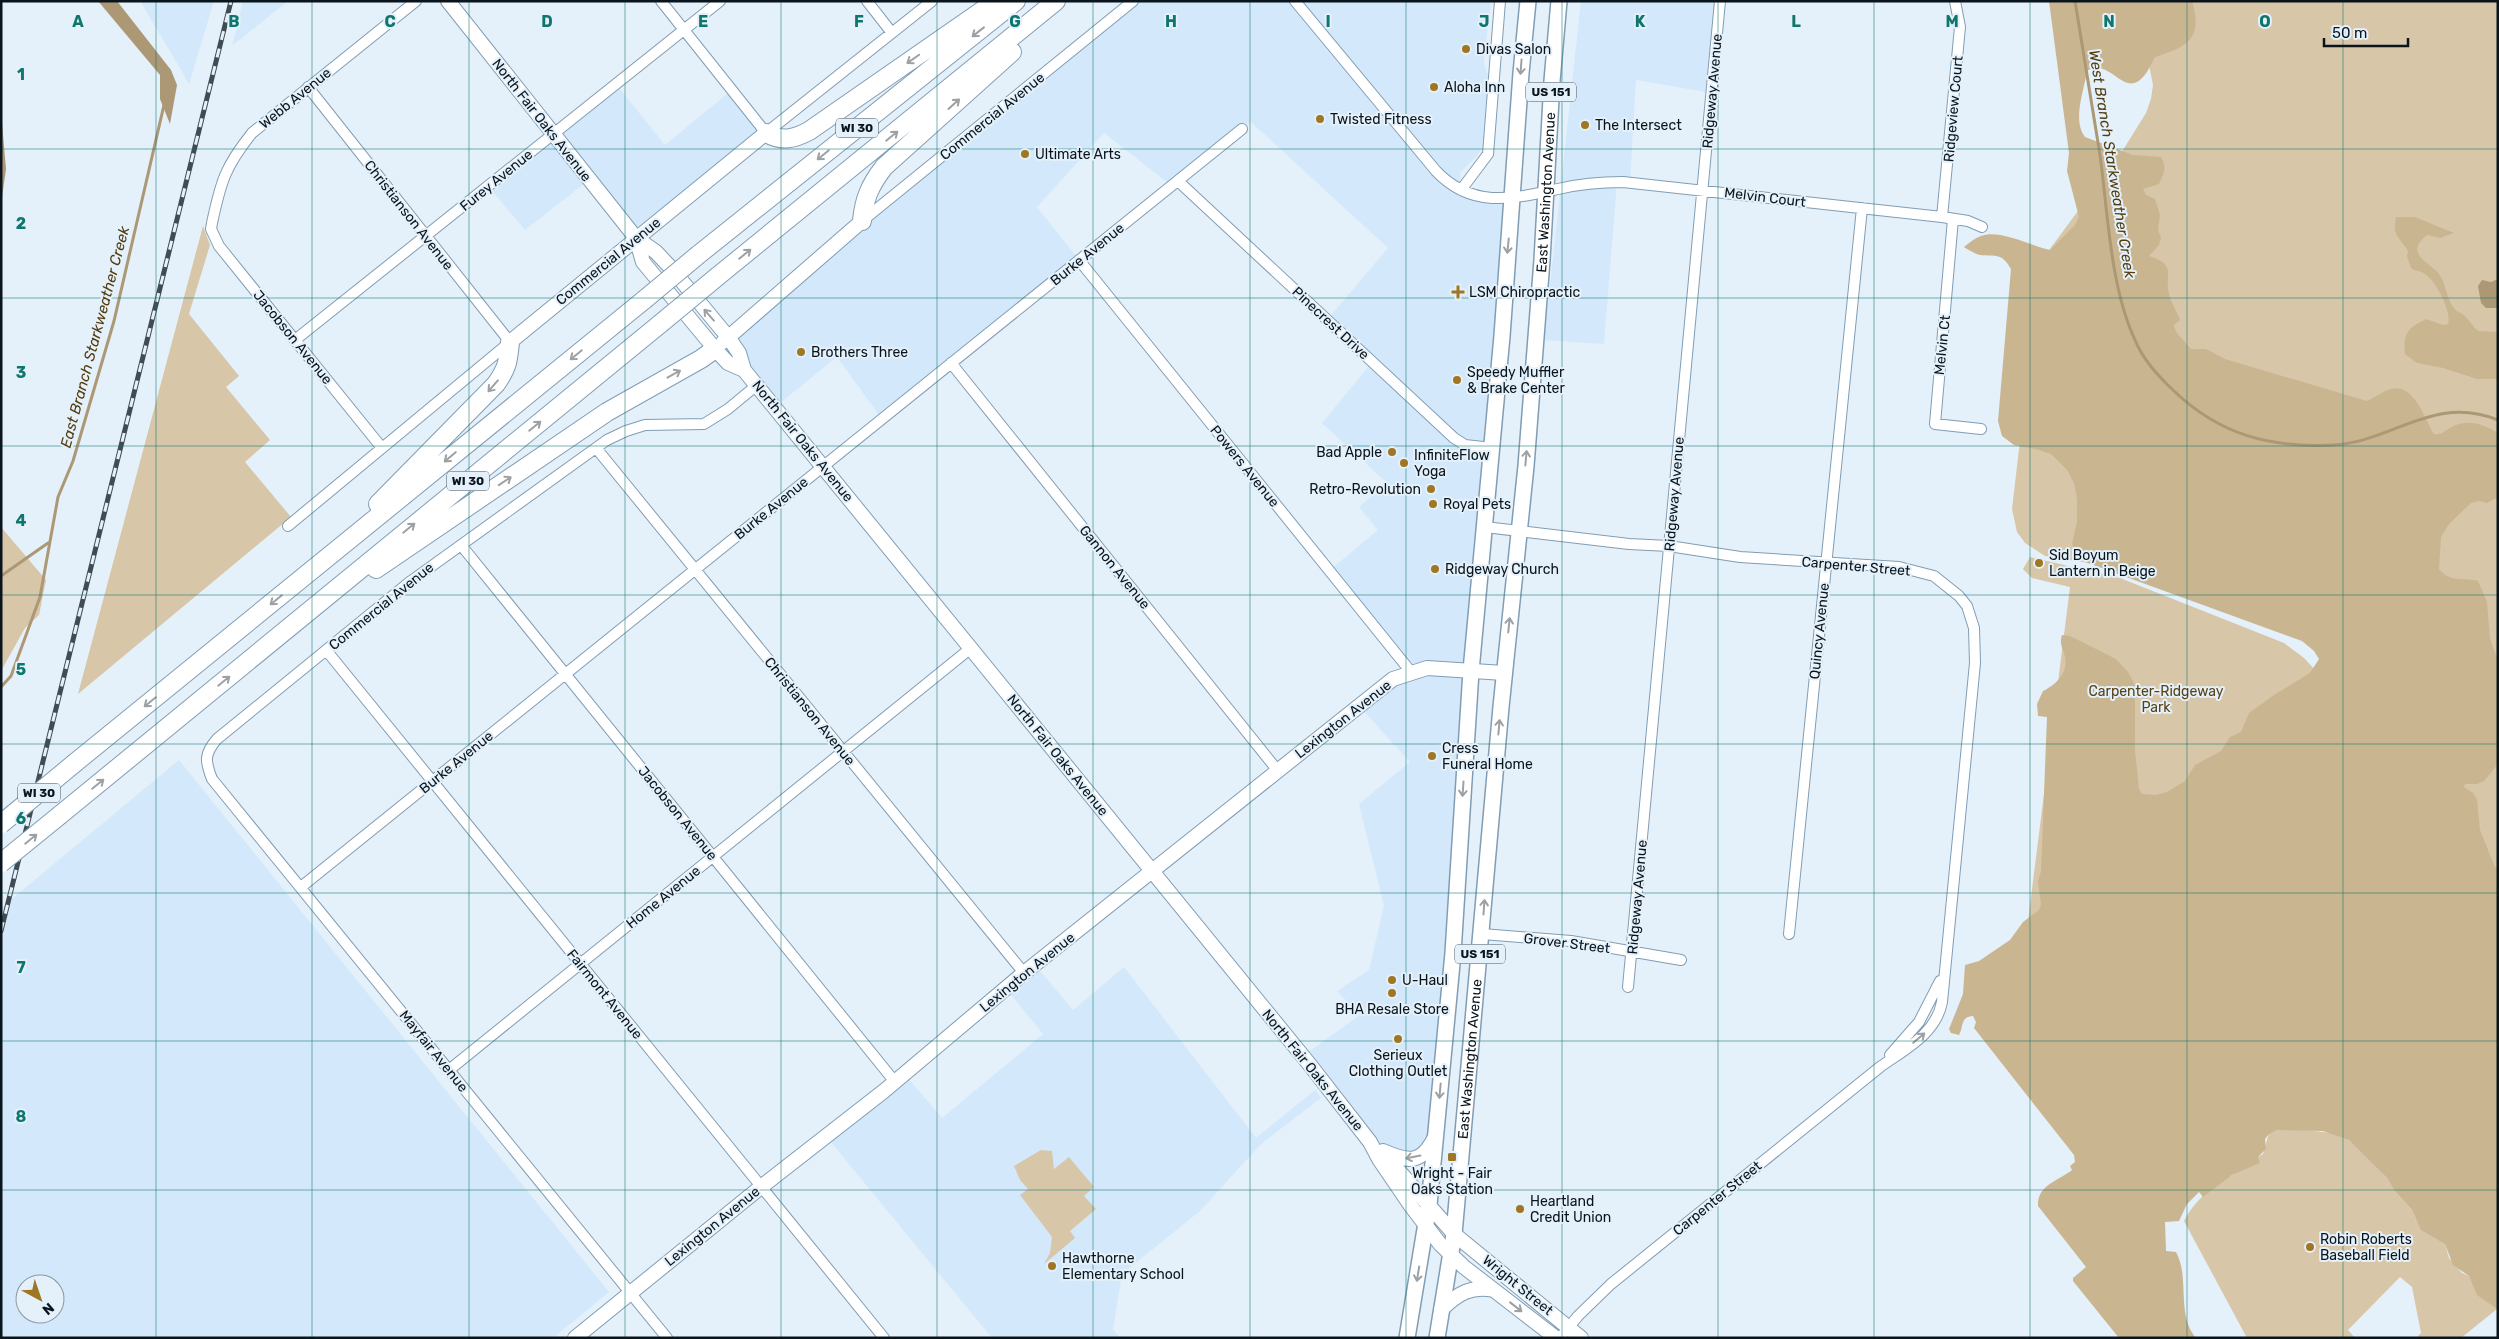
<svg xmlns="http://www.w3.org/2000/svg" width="2499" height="1339" viewBox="0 0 2499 1339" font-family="Rubik,sans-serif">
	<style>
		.built { fill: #d3e9fb; fill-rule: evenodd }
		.green { fill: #d8c6a8 }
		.forest { fill: #cab591 }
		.water { fill: #ac9875 }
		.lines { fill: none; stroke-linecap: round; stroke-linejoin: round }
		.stream { stroke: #ac9875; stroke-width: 3 }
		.street-casing { stroke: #819db4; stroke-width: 12 }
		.secondary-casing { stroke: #819db4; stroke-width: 16 }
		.primary-casing { stroke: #819db4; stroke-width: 18 }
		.highway-casing { stroke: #819db4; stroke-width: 20 }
		.street { stroke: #fff; stroke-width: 10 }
		.secondary { stroke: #fff; stroke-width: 14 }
		.primary { stroke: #fff; stroke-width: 15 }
		.highway { stroke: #fff; stroke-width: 18 }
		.rail-casing { stroke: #404b54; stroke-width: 5 }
		.rail { stroke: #e4f0fa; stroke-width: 3; stroke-dasharray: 9; stroke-linecap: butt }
		.highway-bridge-casing { stroke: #819db4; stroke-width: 20; stroke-linecap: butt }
		.highway-bridge { stroke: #fff; stroke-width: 18 }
		.oneway { stroke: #9da1a4 }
		.grid { fill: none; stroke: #0f766e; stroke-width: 1; stroke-opacity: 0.55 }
		.poi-dot { fill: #9f7624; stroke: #e4f0fa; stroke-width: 2 }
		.labels { text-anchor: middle; stroke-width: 4; stroke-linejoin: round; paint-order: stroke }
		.shield { fill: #e4f0fa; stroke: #4b565f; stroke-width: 1 }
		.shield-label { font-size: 12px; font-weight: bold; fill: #09141c }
		.poi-label { font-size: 14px; fill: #09141c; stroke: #e4f0fa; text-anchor: start }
		.street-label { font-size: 14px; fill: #09141c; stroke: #e4f0fa }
		.park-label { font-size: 14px; fill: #584115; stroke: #e4f0fa }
		.water-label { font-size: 15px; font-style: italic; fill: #533c0f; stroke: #e4f0fa }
		.grid-label { font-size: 16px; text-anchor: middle; font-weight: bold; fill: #0f766e; stroke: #e4f0fa; stroke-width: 4; stroke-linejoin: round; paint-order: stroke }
	</style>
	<rect width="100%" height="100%" fill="#e4f0fa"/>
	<!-- built -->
	<path class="built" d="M140,1h74l-25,83 -9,-16z
		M243,1h45l-56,45z
		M1133,1h358l-7,59 1,8 4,9 -6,69 -6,10 -17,17 1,17 51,8 -76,936 -12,20 -44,-5 -77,-93 57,-41 -23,-24 32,-21 15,-64 -25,-102 51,-42 -52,-57 53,-33 -81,-102 48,-40 -19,-23 28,-24 -65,-60 51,-62 -46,-41 61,-72 -137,-126 -79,64 -68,-53 -67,74 42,53 -197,159 -45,-62 -62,50 -47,-70z
		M1581,1h139l-8,92 -76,-13 -6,102h-13l-13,162 -60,-4z
		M616,84l49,61 67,-55 34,43 -130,105 -47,-58 -64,50 -37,-44z
		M179,760l430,532 -56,46h-552v-430zM25,1284h30v30h-30z
		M1124,967l132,171 59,-48 6,8 -59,45 -62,68 -78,63 -9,55 7,9h-128l-162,-197 78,-63 34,40 101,-84 -32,-39 29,-24 33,39z"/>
	<!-- green -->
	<path class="green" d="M2136,1h362v881l-197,-252 -193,-64 -63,-10 -20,-13 -8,-11 -5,-23 29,-248 82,-111 23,-37 5,-14 2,-14z
		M203,226l7,19 -21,69 50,62 -13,11 44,53 -25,22 46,55 -213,177z
		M1,527l45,53 -7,35 -14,13 -24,43z
		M2030,557l90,21 164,65 20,15 12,13 -290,266 44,-350 -38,-9 -9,-9z
		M2297,1129l35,4 17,7 10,8 28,30 7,12 18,20 4,9 29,25 4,14 13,15 7,3 4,8 24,25 -36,29h-45l5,-5 -9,-46 -12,-10 -52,53 7,8h-108l-63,-117c15,-29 45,-47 75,-58l-1,-6 5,-3 6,-21 8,-3z
		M1041,1150l11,1 2,18 15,-12 25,30 -10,9 12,13 -26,22 5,7 -31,26 6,-11 2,-16 -32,-42 8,-6 -8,-9 -6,-14z"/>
	<!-- forest -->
	<path class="forest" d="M2049,1h143c11,37 -3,45 -37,56 -4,7 -7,15 -12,20 -19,22 -34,-21 -56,-6 -3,20 -15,49 -2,66l48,18 28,2c6,11 3,16 -2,27l-16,5 3,6 9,4 5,16 -2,15 3,8 -2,7 -10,11c29,9 15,19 20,38 2,9 8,17 11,26l-6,5 2,7 15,17h15l19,10 142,42c7,-3 16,-10 24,-12 24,-6 34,32 43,45 9,1 11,-4 18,-7 15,-9 33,-2 46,6v64l-11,6 -8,-2 -8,2 -22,21 -8,13 -2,32c11,14 24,8 39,12l9,21 3,36 8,23v103l-14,17 -7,3h-12l-1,3 9,6 4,6 3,31 15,37 3,2 -1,440 -20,-14 -8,-19 -16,-11 -8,-21 -24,-14 -9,-20 -18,-20 -7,-12 -38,-38 -26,-9 -46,-1 -8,4 -4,5 1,10 -8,8 2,6 -28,12 -29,22 -4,-5 -12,12 -8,17 -14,1 1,29 10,1c14,25 0,63 20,86h-77l-46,-57v-3l13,-11 -48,-61c-1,-21 20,-25 34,-36l-2,-4 5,-4 -1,-7 -100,-127 2,-6 -3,-6c-13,1 -9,10 -14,19l-8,-2 -2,-4 14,-35 2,-29 14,-4 31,-21 13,-18 16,-12 2,-6 -3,-22 3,-11 6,-154 -9,-1 -1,-12 6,-13c13,-7 25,-17 22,-34 -2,-9 -6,-12 -3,-22l8,1 46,23 12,13 7,13v66l4,38 3,5 14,1 11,-3 18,-11 10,-16 26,-14 9,-14 11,-5 8,-19 25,-18 36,-22 9,-14 -5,-8 -12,-10 -217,-79 -7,-5 -6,-13 5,-22v-23l-3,-16 -7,-13 -16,-16 -15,-5 -22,-4 -12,-9 -4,-15 13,-152c-10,-17 -14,-12 -31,-14 -5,-1 -11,-5 -16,-8 5,-4 11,-9 17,-11 19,-7 50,10 69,14l25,-25 4,-8 -12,-46 2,-18z
		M2396,217h19l39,16 -14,5 -13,-3c-24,19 3,27 12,39 7,9 7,23 14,33 2,4 9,6 12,9 5,5 8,11 13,15l20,1v47h-21l-34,-11 -26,-5 -12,-9c-2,-21 3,-26 21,-35l17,6 5,-1c4,-12 -12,-43 -23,-50 -5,-4 -9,-2 -14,-6l-4,-12 1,-5c-9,-15 -16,-14 -12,-34z"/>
	<!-- water -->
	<path class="water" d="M98,1h19l54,69 6,15 -7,39 -10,-25v-24z
		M1,112l5,57 -5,35z
		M2498,279v29h-12l-5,-5 -3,-17 4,-6 9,2z"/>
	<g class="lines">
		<!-- stream -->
		<path class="stream" d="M2075,1c8,52 17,102 25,154 8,58 10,131 35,185 8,20 23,36 39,51 46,44 96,57 159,54 60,-3 100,-51 165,-25
			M1,576l47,-33
			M1,687l10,-11 29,-79 18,-100 15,-36 41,-140 50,-216"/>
		<!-- street casing -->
		<g class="street-casing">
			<path id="street" d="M661,1l105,132 166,-132
				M867,1l25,32
				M1295,1l141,170c36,38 76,28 122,18 21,-5 43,-7 65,-7l319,35 26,4 14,6
				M1178,181l276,257 11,7 27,3
				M1461,190l27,-36 12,-153
				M1942,217l18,-190 -5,-26
				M1953,219l-18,205 46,5
				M862,221l271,-220
				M1079,260l332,412
				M295,340l425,-339
				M951,363l327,408
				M382,448l-163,-202 -8,-17 1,-6c9,-42 13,-56 40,-90l164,-132
				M596,448l428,525
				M288,526l222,-184 -202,-255
				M1485,527l144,17 40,2 71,11 159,10 35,9 25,20 8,10 7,22 1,35 -33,339c-6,32 -37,47 -62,65l-269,217 -33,32 -18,22
				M461,545l434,537
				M326,650l558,688
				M301,887l941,-758
				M1482,934l89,7 110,19
				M1789,934l73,-726
				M1628,987l92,-986
				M1890,1055l29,-33 21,-41
				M449,1070l522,-422
				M667,1338l-455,-559c-7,-18 -8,-25 5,-40l194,-158 196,-141 19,-9 19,-6 59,-1 24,-15 29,-24"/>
		</g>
		<!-- secondary casing -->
		<g class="secondary-casing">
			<path id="secondary" d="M448,1l188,237 20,14 15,16 57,69 11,16 5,17 566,695 60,77 9,17 32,47 29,38 24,23 92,71
				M636,238l7,24 72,87 13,14 16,7
				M510,342l256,-209
				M723,342l139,-121
				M1383,1151c27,12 39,13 53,-16
				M1385,1155l69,79 127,104
				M1441,1310c16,-16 30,-25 53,-20
				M575,1338l186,-151 123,-96 140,-118 369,-294 34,-11 77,5"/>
		</g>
		<!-- primary casing -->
		<g class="primary-casing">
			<g id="primary">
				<path d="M1407,1338l22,-133 24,-252 18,-282 31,-335 19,-263 7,-72"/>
				<path id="s1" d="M1437,1338l17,-104 47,-527 25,-241 16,-206 10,-179 7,-80"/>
			</g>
		</g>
		<!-- highway casing -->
		<g class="highway-casing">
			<path id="highway" d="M766,133c16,9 28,6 43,-2l187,-130
				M862,221c2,-22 8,-36 22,-54l128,-115
				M698,255l318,-254
				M718,276l338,-275
				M378,504l118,-120c12,-17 12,-23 14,-42
				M376,569l231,-157 94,-53 14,-10
				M76,762l568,-462
				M60,815l600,-491"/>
		</g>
		<!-- street -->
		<use href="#street" class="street"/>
		<!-- secondary -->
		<use href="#secondary" class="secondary"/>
		<!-- primary -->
		<use href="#primary" class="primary"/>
		<!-- highway -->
		<use href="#highway" class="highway"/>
		<!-- rail casing -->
		<g class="rail-casing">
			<path id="rail" d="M1,931l230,-930"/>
		</g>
		<!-- rail -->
		<use href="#rail" class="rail"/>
		<!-- highway-bridge casing -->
		<g class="highway-bridge-casing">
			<path id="highway-bridge" d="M644,300l54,-45
				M660,324l58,-48
				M1,824l75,-62
				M1,863l59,-48"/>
		</g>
		<!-- highway-bridge -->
		<use href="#highway-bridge" class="highway-bridge"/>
	</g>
	<!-- one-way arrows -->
	<defs><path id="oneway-shaft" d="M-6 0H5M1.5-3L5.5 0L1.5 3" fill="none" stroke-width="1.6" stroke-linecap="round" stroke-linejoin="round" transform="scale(1.25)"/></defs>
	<g class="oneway">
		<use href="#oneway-shaft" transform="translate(978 32) rotate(142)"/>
		<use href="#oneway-shaft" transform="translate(913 59) rotate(145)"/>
		<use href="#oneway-shaft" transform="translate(1521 67) rotate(94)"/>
		<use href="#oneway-shaft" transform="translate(954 104) rotate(-42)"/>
		<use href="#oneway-shaft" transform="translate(892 136) rotate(-39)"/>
		<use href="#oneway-shaft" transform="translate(823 155) rotate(141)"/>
		<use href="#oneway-shaft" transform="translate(1508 246) rotate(96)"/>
		<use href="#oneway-shaft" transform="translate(745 254) rotate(-39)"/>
		<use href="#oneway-shaft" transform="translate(709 315) rotate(-131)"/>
		<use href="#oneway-shaft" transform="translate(576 355) rotate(141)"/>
		<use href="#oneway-shaft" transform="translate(674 374) rotate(-29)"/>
		<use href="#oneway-shaft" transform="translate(493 386) rotate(131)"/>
		<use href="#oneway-shaft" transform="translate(535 426) rotate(-39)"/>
		<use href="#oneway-shaft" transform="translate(450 457) rotate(140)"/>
		<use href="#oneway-shaft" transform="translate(1526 458) rotate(-85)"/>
		<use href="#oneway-shaft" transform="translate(505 481) rotate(-34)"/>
		<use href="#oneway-shaft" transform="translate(409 528) rotate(-39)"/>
		<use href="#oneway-shaft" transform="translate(276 600) rotate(141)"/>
		<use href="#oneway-shaft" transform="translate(1509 625) rotate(-84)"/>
		<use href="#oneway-shaft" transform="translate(224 681) rotate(-39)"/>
		<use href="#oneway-shaft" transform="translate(150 702) rotate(141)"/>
		<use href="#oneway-shaft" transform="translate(1499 727) rotate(-85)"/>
		<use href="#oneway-shaft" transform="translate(98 784) rotate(-39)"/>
		<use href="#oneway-shaft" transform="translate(1463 789) rotate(94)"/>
		<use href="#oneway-shaft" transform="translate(31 839) rotate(-39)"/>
		<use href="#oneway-shaft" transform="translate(1484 907) rotate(-86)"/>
		<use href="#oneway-shaft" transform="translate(1919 1038) rotate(-40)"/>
		<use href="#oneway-shaft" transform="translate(1440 1091) rotate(95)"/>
		<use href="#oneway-shaft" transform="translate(1413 1157) rotate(169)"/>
		<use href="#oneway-shaft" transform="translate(1418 1274) rotate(99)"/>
		<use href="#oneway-shaft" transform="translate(1516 1307) rotate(38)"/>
	</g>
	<!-- grid -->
	<path class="grid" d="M156,1v1337M312,1v1337M469,1v1337M625,1v1337M781,1v1337M937,1v1337M1093,1v1337M1250,1v1337M1406,1v1337M1562,1v1337M1718,1v1337M1874,1v1337M2030,1v1337M2187,1v1337M2343,1v1337M1,149h2497M1,298h2497M1,446h2497M1,595h2497M1,744h2497M1,893h2497M1,1041h2497M1,1190h2497"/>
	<!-- markers -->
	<g class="poi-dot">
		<circle cx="1466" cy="49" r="5"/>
		<circle cx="1434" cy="87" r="5"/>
		<circle cx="1320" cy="119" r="5"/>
		<circle cx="1585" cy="125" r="5"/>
		<circle cx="1025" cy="154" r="5"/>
		<path d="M1455.5 284.5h5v5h5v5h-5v5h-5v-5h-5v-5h5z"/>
		<circle cx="801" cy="352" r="5"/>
		<circle cx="1457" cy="380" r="5"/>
		<circle cx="1392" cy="452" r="5"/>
		<circle cx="1404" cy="463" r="5"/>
		<circle cx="1431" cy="489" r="5"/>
		<circle cx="1433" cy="504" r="5"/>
		<circle cx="2039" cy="563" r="5"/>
		<circle cx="1435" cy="569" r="5"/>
		<circle cx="1432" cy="756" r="5"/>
		<circle cx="1392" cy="980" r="5"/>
		<circle cx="1392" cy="993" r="5"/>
		<circle cx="1398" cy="1039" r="5"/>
		<rect x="1447" y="1152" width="10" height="10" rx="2.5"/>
		<circle cx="1520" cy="1209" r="5"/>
		<circle cx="2310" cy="1247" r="5"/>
		<circle cx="1052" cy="1266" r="5"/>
	</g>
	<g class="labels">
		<!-- shield labels -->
		<g class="shield">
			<rect x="1526" y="82.5" width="50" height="19" rx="4"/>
			<rect x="836" y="118.5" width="42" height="19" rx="4"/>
			<rect x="447" y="471.5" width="42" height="19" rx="4"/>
			<rect x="18" y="783.5" width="42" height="19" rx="4"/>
			<rect x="1455" y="944.5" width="50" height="19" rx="4"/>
		</g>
		<g class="shield-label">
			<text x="1551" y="96">US 151</text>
			<text x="857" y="132">WI 30</text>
			<text x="468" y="485">WI 30</text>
			<text x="39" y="797">WI 30</text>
			<text x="1480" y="958">US 151</text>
		</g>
		<!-- poi labels -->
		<g class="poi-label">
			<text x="1476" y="54">Divas Salon</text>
			<text x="1444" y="92">Aloha Inn</text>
			<text x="1330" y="124">Twisted Fitness</text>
			<text x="1595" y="130">The Intersect</text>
			<text x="1035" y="159">Ultimate Arts</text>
			<text x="1469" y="297">LSM Chiropractic</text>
			<text x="811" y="357">Brothers Three</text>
			<text x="1467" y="377">Speedy Muffler<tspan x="1467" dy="16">&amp; Brake Center</tspan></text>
			<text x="1382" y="457" text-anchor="end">Bad Apple</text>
			<text x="1414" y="460">InfiniteFlow<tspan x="1414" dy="16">Yoga</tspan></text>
			<text x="1421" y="494" text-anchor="end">Retro-Revolution</text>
			<text x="1443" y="509">Royal Pets</text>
			<text x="2049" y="560">Sid Boyum<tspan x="2049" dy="16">Lantern in Beige</tspan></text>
			<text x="1445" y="574">Ridgeway Church</text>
			<text x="1442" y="753">Cress<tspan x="1442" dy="16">Funeral Home</tspan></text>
			<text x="1402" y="985">U-Haul</text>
			<text x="1392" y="1014" text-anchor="middle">BHA Resale Store</text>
			<text x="1398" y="1060" text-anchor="middle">Serieux<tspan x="1398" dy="16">Clothing Outlet</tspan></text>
			<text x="1452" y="1178" text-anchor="middle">Wright - Fair<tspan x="1452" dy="16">Oaks Station</tspan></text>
			<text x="1530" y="1206">Heartland<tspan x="1530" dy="16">Credit Union</tspan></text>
			<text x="2320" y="1244">Robin Roberts<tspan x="2320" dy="16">Baseball Field</tspan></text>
			<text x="1062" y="1263">Hawthorne<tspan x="1062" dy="16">Elementary School</tspan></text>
		</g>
		<!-- street labels -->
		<g class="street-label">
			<text transform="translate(1712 91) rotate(-85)" y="5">Ridgeway Avenue</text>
			<text transform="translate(295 98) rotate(-39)" y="5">Webb Avenue</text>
			<text transform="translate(1953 109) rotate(-85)" y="5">Ridgeview Court</text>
			<text transform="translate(992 116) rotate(-39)" y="5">Commercial Avenue</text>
			<text transform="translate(542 120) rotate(52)" y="5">North Fair Oaks Avenue</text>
			<text transform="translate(496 180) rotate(-39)" y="5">Furey Avenue</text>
			<text dy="5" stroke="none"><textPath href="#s1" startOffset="1151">East Washington Avenue</textPath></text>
			<text transform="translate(1765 197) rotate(7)" y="5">Melvin Court</text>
			<text transform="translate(409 215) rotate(52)" y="5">Christianson Avenue</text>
			<text transform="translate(1087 254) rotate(-39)" y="5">Burke Avenue</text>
			<text transform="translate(608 261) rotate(-39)" y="5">Commercial Avenue</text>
			<text transform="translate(1331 323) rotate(43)" y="5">Pinecrest Drive</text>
			<text transform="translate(293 337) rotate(51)" y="5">Jacobson Avenue</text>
			<text transform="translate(1942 345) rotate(-84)" y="5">Melvin Ct</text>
			<text transform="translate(803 441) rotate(51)" y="5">North Fair Oaks Avenue</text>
			<text transform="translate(1245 466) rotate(51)" y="5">Powers Avenue</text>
			<text transform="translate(1674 494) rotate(-85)" y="5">Ridgeway Avenue</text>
			<text transform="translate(771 508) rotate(-39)" y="5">Burke Avenue</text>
			<text transform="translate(1856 566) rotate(5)" y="5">Carpenter Street</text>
			<text transform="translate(1115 567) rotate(51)" y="5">Gannon Avenue</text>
			<text transform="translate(381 606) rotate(-39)" y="5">Commercial Avenue</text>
			<text transform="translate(1819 631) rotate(-84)" y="5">Quincy Avenue</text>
			<text transform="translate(810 711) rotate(51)" y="5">Christianson Avenue</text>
			<text transform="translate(1343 719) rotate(-38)" y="5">Lexington Avenue</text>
			<text transform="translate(1058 755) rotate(51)" y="5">North Fair Oaks Avenue</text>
			<text transform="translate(456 762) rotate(-39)" y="5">Burke Avenue</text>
			<text transform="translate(678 813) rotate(51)" y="5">Jacobson Avenue</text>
			<text transform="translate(663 897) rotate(-39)" y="5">Home Avenue</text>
			<text transform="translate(1637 897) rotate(-85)" y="5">Ridgeway Avenue</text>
			<text transform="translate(1567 943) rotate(7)" y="5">Grover Street</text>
			<text transform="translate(1027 972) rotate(-39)" y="5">Lexington Avenue</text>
			<text transform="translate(605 994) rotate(51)" y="5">Fairmont Avenue</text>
			<text transform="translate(434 1051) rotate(51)" y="5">Mayfair Avenue</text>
			<text dy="5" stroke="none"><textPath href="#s1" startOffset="281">East Washington Avenue</textPath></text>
			<text transform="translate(1313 1070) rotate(51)" y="5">North Fair Oaks Avenue</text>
			<text transform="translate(1717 1198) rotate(-39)" y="5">Carpenter Street</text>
			<text transform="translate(712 1226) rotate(-39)" y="5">Lexington Avenue</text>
			<text transform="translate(1518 1285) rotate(39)" y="5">Wright Street</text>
		</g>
		<!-- park labels -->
		<g class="park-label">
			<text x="2156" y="696">Carpenter-Ridgeway<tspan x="2156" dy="16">Park</tspan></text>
		</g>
		<!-- water labels -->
		<g class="water-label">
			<text transform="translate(2112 164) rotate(81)" y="5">West Branch Starkweather Creek</text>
			<text transform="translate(95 337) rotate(-75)" y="5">East Branch Starkweather Creek</text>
		</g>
	</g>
	<g class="grid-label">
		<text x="78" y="27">A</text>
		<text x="234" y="27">B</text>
		<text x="390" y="27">C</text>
		<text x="547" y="27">D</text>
		<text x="703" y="27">E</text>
		<text x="859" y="27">F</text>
		<text x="1015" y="27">G</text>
		<text x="1171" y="27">H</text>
		<text x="1328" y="27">I</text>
		<text x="1484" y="27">J</text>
		<text x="1640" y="27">K</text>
		<text x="1796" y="27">L</text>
		<text x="1952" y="27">M</text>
		<text x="2109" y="27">N</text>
		<text x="2265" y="27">O</text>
		<text x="21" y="80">1</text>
		<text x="21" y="229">2</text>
		<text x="21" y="378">3</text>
		<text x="21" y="526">4</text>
		<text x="21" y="675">5</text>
		<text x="21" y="824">6</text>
		<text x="21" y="973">7</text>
		<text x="21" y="1122">8</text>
	</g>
	<!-- border -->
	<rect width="2499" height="1339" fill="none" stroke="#09141c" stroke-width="5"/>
	<!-- north arrow -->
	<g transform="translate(40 1299) rotate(140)"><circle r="24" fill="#e4f0fa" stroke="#8c98a1"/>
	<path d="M0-4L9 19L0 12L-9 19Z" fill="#9f7624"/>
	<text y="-8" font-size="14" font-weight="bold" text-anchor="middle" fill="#09141c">N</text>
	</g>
	<!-- scale -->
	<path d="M2324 38v8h84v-8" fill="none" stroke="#09141c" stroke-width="2.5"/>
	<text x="2332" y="38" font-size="15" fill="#09141c" stroke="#e4f0fa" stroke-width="4" paint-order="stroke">50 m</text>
</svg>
